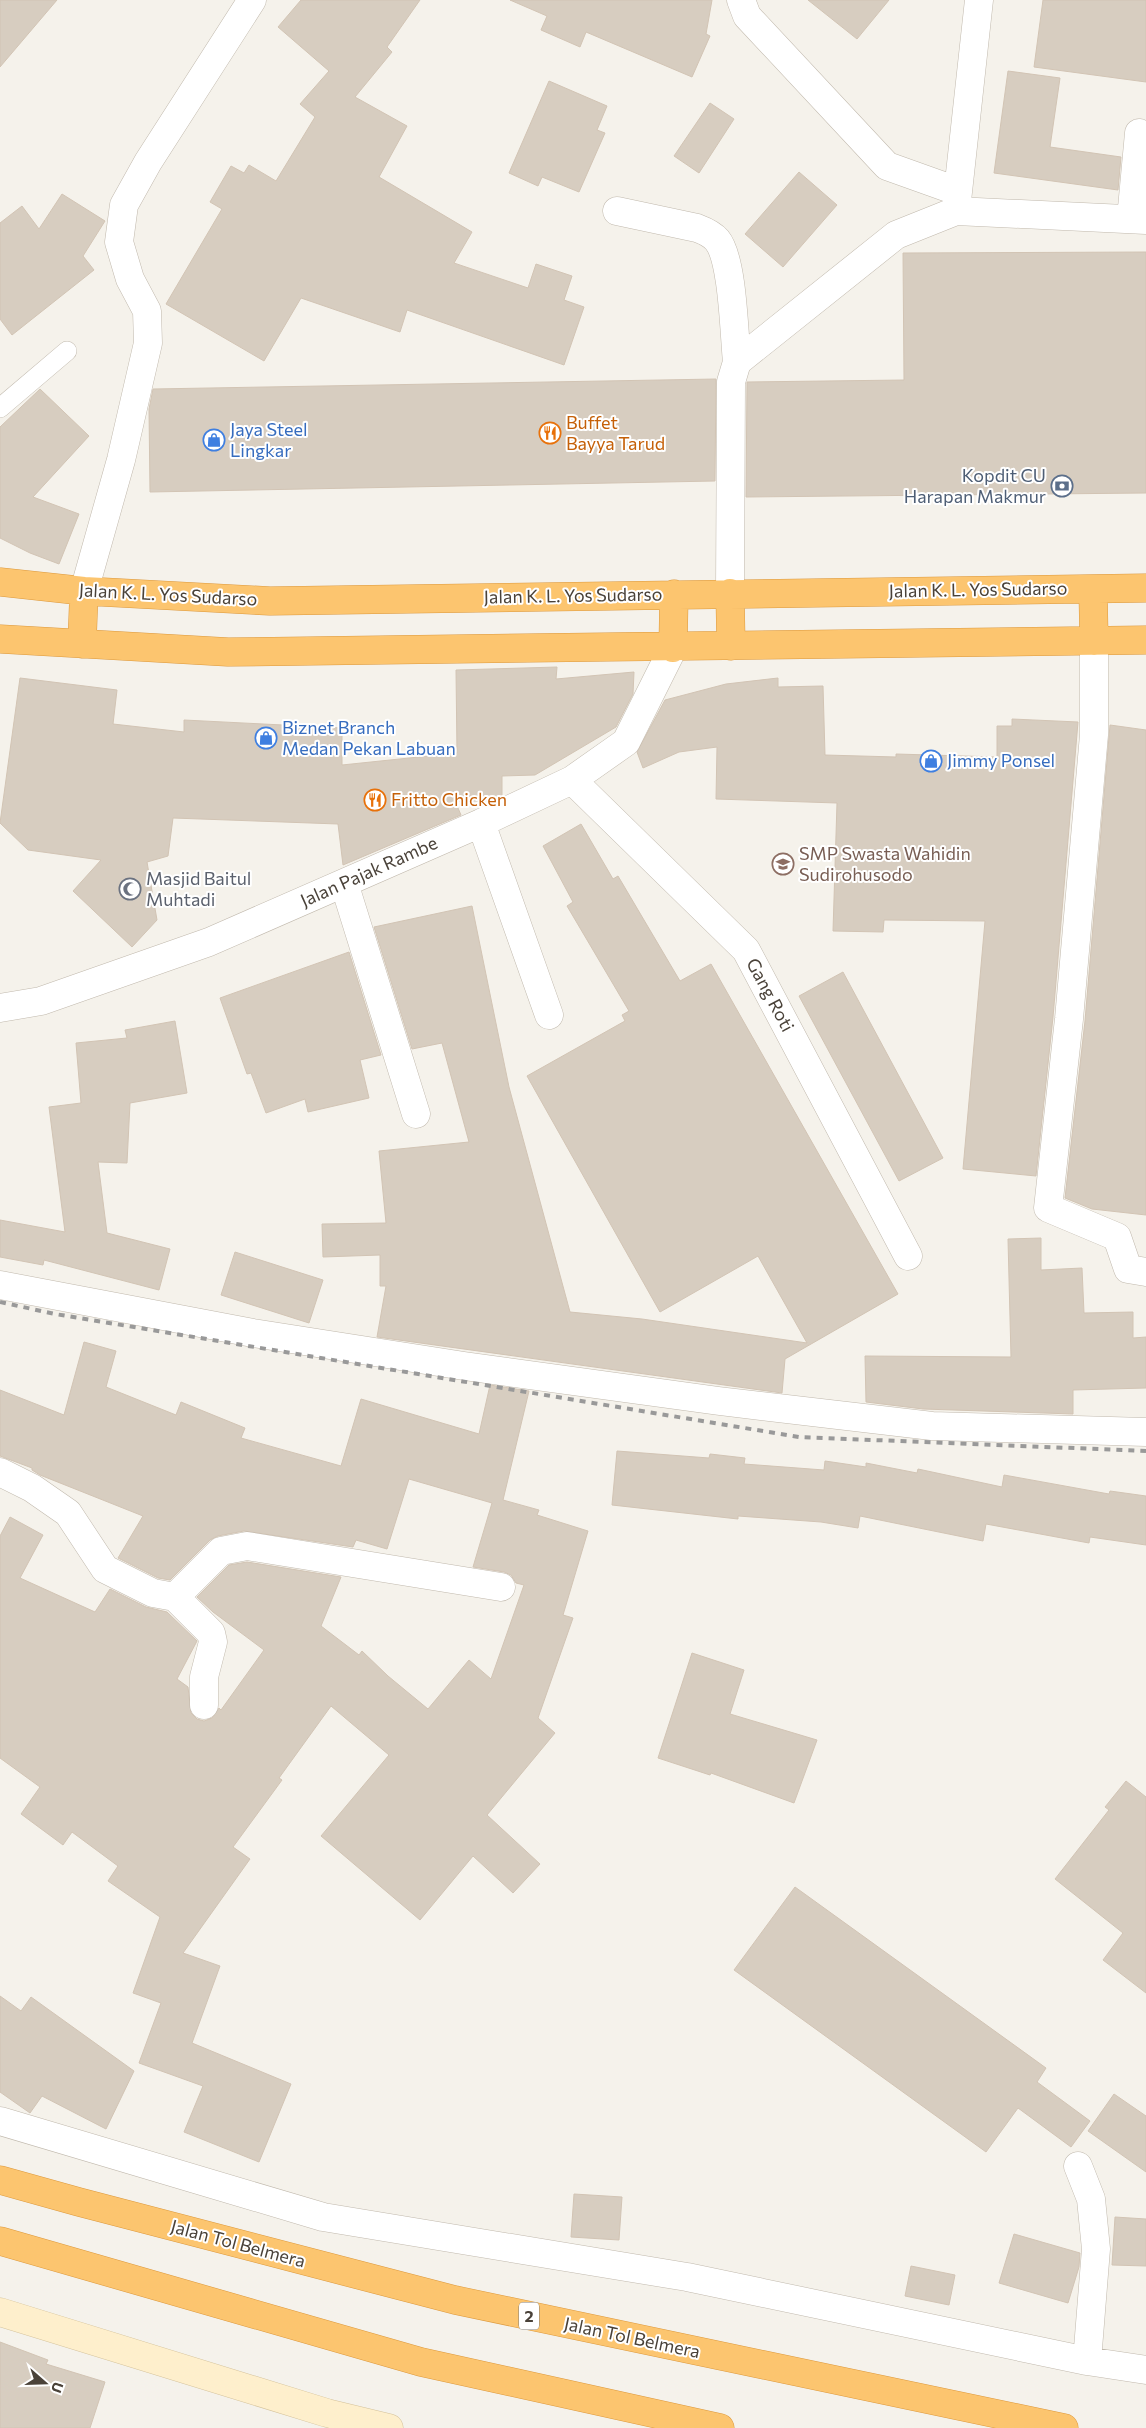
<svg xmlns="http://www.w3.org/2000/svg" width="1146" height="2428" viewBox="0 0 1146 2428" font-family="Commissioner,sans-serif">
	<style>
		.building { fill: #d7cdc0; stroke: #d2c4b4 }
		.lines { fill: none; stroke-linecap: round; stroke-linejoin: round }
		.lane-casing { stroke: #c1b9ad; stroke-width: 20 }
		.street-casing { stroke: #c1b9ad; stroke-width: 29 }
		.secondary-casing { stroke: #d4c29b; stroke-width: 29 }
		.highway-casing { stroke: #dc993e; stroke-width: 29 }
		.lane { stroke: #fff; stroke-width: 19 }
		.street { stroke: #fff; stroke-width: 28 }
		.secondary { stroke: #feefcc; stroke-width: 28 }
		.highway { stroke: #fcc56f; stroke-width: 28 }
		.rail { stroke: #999; stroke-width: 4; stroke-dasharray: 6 6; stroke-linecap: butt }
		.labels { text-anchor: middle; stroke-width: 4; stroke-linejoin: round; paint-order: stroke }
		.shield { fill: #fff; stroke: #807b74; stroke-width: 1 }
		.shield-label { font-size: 16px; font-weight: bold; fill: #4a4239 }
		.food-label { font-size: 18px; fill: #c56008; stroke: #fff; text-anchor: start }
		.shop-label { font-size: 18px; fill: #366cbe; stroke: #fff; text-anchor: start }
		.service-label { font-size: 18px; fill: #4e5e75; stroke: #fff; text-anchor: end }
		.street-label { font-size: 18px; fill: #4a4239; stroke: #fff }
		.education-label { font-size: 18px; fill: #785e54; stroke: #fff; text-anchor: start }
		.worship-label { font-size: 18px; fill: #5b616d; stroke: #fff; text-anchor: start }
	</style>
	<rect width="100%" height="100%" fill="#f5f2eb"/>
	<!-- building -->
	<path class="building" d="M0,0h57l-57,67z
		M301,0h119l-33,47 5,5 -37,45 52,29 -28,51 93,55 -18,31 74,25 8,-24 36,12 -8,24 20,7 -20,58 -157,-55 -7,22 -99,-34 -37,63 -98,-57 56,-95 -12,-7 21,-36 13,7 5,-8 27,16 39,-64 -15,-13 29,-33 -51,-44z
		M510,0h202l-6,34 4,2 -18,41 -106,-45 -6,15 -39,-17 6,-14z
		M808,0h81l-32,39z
		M1043,0h103v82l-112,-15z
		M1008,71l52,7 -10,69 71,10 -3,33 -124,-17z
		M549,81l58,25 -10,24 8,3 -26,59 -37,-15 -4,9 -29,-13z
		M710,103l24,16 -35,54 -25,-17z
		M799,172l38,33 -54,62 -38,-33z
		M62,194l43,27 -22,35 11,14 -82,65 -12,-16v-96l22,-17 17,23z
		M1146,252v241l-400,4 1,-115 157,-2 -1,-127z
		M716,379l-1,102 -565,11 -1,-83 4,-20z
		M40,389l49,47 -56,61 46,17 -20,50 -29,-11 -30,-15v-111z
		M557,667l-1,12 78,-7 -1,22 -17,33 -81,48 -33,1v20l-10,5h-37l6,14 -118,50 -5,-41 -165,-6 -5,38 -21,6 10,58 -25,27 -59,-56 28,-31 -73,-10 -28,-27 20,-145 97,12 -4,34 71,8v-12l158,8v37l115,-12 -1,-83z
		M778,678v9l45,-1 2,69 71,2v-3l101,3v-31h15v-7l66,3 -25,295 -17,159 -73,-7 22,-248 -101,-1 -1,12 -50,-1 4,-128 -121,-4 1,-52 -38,5 -36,16 -6,-16 28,-52 61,-16z
		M1110,725l36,5v485l-54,-6 -27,-11 20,-177z
		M581,824l32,55 5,-3 62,105 31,-17 187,330 -113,65 -3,34 -405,-56 9,-51h-6v-31l-57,2 -1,-33 64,-1 -7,-72 90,-9 -27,-99 -30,6 -38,-122 98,-21 37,181 61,225 72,7 165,24 -49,-87 -98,56 -133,-236 98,-55 -3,-6 7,-4 -62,-105 6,-4 -30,-56z
		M349,952l32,103 -21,5 9,38 -61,14 -3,-13 -39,14 -15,-40 -4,1 -27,-76z
		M843,972l100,186 -44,23 -100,-185z
		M175,1021l12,72 -57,10 -3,60 -29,-1 9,71 63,16 -11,41 -115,-30 -1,5 -43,-8v-37l65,12 -16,-125 32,-4 -5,-60 51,-5 -2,-8z
		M1041,1238v32l41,-2 2,45 49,-1v26l13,-1v51l-73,2v24l-150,-5 -57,-7 -1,-46 146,1 -3,-118z
		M235,1252l88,28 -14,43 -88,-28z
		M84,1342l32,9 -10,36 70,28 5,-13 64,26 -4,10 100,28 20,-67 118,35 11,-49 39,6 -26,109 36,10 -2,5 51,16 -25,84 10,3 -35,100 17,15 -68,82 53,49 -27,29 -40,-37 -53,64 -99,-84 68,-81 -58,-49 -52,72 3,2 -49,67 17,12 -67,94 37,13 -28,77 99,41 -32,78 -75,-30 19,-46 -64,-23 22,-60 -28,-10 27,-76 -52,-36 10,-15 -46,-34 -9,13 -42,-31 19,-27 -40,-29v-222l10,-19 33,18 -23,43 75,34 15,-23 36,18 21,5 30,29 -20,38 11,8 3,26 6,6 7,2 8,-3 7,-10 2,2 43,-60 -51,-38 -16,-15 32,-32 18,-3 94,15 -20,49 38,29 3,-4 26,25 40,33 41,-49 22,19 33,-94 -8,-2 -5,-8 -7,-3 -31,-5 19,-64 -83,-24 -22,70 -31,-9 -3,7 -109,-16 -26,5 -8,4 -40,40 -12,-2 -40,-20 25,-42 -103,-41 -8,-5v-2l-32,-12v-66l64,25z
		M617,1451l92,7 1,-4 35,4 -1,6 80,6 1,-9 41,6v-4l51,10 1,-4 84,18 2,-12 105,19 1,-3 36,5v49l-56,-8 -1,6 -103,-19 -3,17 -123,-25 -2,12 -37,-6 -83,-6v3l-126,-14z
		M692,1653l52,17 -14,44 87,26 -23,63 -83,-30 -1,2 -52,-17z
		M1126,1781l20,16v196l-43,-33 20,-27 -68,-54 54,-69 -4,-3z
		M795,1887l251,181 -9,14 53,39 -19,26 -53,-39 -32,44 -252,-182z
		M0,1996l21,15 10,-14 103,74 -28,58 -64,-33 -12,17 -30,-21z
		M1114,2094l32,22v56l-58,-41z
		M574,2194l48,3 -3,43 -48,-3z
		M1115,2217l31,2v47l-34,-1z
		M1014,2234l66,19 -1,14 -11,36 -69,-20z
		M911,2266l44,9 -6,30 -44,-9z
		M0,2342l48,18 -2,4 59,18 -15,46h-90z"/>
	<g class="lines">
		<!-- lane casing -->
		<g class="lane-casing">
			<path id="lane" d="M0,408l67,-57"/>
		</g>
		<!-- street casing -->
		<g class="street-casing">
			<path id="street" d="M741,0l6,16 140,150 70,25
				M956,210l23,-210
				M617,211l80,17c8,3 15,6 20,12 16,19 17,94 20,122
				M1131,219l8,-86
				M84,591l37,-131 27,-117 -1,-32 -17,-32 -11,-37 5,-37 24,-43 104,-162
				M730,593l1,-211 6,-20 159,-127 60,-24 190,9
				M1094,641v94l-25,284 -21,189 69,29 11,32 18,3
				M572,780l174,170 162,306
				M481,823l68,192
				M344,883l72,231
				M0,1008l41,-7 168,-59 272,-119 91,-43 54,-38 47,-94
				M0,1285l253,48 211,33 255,35 213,25 214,6
				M0,1472l32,16 36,25 37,56 48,24 22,4 46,-46 26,-5 254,41
				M175,1597l36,36 2,9 -9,35v28
				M0,2121l323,96 364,60 400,84 59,9
				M1078,2166l13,33 5,50 -9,112"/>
		</g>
		<!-- secondary casing -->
		<g class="secondary-casing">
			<path id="secondary" d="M0,2312l327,101 62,15"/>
		</g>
		<!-- highway casing -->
		<g class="highway-casing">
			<path id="highway" d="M0,582l84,9 186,10 876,-13
				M1093,589l1,52
				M730,593l1,53
				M0,639l228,13 918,-12
				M82,644l2,-53
				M673,648l1,-54
				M0,2180l79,22 376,98 609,128
				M0,2241l421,121 299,66"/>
		</g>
		<!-- lane -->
		<use href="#lane" class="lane"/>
		<!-- street -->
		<use href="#street" class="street"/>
		<!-- secondary -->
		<use href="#secondary" class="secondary"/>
		<!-- highway -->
		<use href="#highway" class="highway"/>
		<!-- rail -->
		<path class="rail" d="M0,1302l55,12 744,123 347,14"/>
	</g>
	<!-- icons -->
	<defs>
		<g id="restaurant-ring" transform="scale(1.125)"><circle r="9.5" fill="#fff" stroke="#e8710a" stroke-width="1.5"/><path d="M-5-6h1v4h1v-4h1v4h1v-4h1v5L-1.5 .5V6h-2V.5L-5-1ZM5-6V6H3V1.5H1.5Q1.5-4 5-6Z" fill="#e8710a"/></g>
		<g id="shop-ring" transform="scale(1.125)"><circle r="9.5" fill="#fff" stroke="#3f7fe0" stroke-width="1.5"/><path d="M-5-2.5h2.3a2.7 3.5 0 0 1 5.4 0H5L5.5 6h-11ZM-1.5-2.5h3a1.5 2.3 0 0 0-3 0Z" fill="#3f7fe0"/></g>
		<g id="bank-ring" transform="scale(1.125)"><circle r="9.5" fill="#fff" stroke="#5c6f8a" stroke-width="1.5"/><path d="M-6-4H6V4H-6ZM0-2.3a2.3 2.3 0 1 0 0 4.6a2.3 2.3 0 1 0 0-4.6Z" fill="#5c6f8a"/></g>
		<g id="school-ring" transform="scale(1.125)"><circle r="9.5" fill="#fff" stroke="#8d6e63" stroke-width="1.5"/><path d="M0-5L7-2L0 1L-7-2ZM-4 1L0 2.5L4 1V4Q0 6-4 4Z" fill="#8d6e63"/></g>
		<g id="mosque-ring" transform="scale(1.125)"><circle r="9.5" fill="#fff" stroke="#6b7280" stroke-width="1.5"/><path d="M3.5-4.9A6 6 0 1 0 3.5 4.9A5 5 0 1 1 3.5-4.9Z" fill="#6b7280"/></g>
	</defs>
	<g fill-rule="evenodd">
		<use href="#restaurant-ring" x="550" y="433"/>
		<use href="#shop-ring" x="214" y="440"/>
		<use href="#bank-ring" x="1062" y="486"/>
		<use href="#shop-ring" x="266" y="738"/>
		<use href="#shop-ring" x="931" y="761"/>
		<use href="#restaurant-ring" x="375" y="800"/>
		<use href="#school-ring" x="783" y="864"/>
		<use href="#mosque-ring" x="130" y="889"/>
	</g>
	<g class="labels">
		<!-- shield labels -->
		<rect class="shield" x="519" y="2302.5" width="20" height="27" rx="4"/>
		<g class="shield-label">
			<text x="529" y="2322">2</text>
		</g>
		<!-- food labels -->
		<g class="food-label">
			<text x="566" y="429">Buffet<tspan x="566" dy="21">Bayya Tarud</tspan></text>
			<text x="391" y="806">Fritto Chicken</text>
		</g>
		<!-- shop labels -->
		<g class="shop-label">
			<text x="230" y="436">Jaya Steel<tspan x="230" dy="21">Lingkar</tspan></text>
			<text x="282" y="734">Biznet Branch<tspan x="282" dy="21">Medan Pekan Labuan</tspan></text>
			<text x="947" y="767">Jimmy Ponsel</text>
		</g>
		<!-- service labels -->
		<g class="service-label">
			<text x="1046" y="482">Kopdit CU<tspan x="1046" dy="21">Harapan Makmur</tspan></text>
		</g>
		<!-- street labels -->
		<g class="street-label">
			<text transform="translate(978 590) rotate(-1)" y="6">Jalan K. L. Yos Sudarso</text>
			<text transform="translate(168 595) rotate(3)" y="6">Jalan K. L. Yos Sudarso</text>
			<text transform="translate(573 596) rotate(-1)" y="6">Jalan K. L. Yos Sudarso</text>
			<text transform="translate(369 872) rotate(-24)" y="6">Jalan Pajak Rambe</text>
			<text transform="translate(770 995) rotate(62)" y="6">Gang Roti</text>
			<text transform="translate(238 2244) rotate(15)" y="6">Jalan Tol Belmera</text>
			<text transform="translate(632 2338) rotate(12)" y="6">Jalan Tol Belmera</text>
		</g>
		<!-- education labels -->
		<g class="education-label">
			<text x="799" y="860">SMP Swasta Wahidin<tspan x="799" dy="21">Sudirohusodo</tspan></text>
		</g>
		<!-- worship labels -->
		<g class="worship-label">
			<text x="146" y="885">Masjid Baitul<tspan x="146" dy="21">Muhtadi</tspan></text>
		</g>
	</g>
	<!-- north arrow -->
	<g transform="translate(45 2383) rotate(110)" stroke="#ffffff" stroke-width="4" paint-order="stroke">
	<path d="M0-4L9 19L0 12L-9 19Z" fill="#4a4239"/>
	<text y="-8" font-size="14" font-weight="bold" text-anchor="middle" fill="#4a4239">U</text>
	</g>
</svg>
